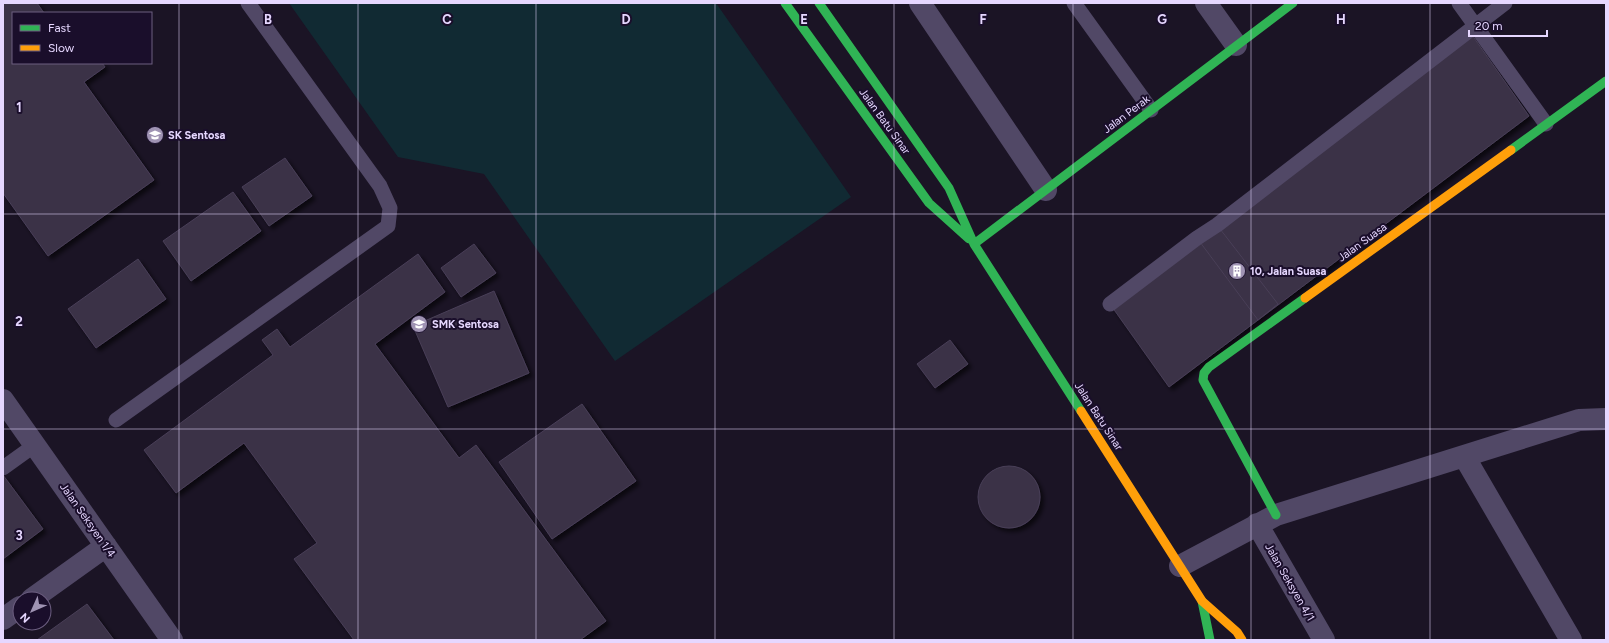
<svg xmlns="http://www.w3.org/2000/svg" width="1609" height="643" viewBox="0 0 1609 643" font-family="Figtree,sans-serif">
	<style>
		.green { fill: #112a33 }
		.building { fill: #3b3246; stroke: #493f58; filter: url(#shadow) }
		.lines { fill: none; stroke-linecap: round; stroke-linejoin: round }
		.lane { stroke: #514866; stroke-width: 15 }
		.street { stroke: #514866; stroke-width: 22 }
		.fast { stroke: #30b455; stroke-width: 9 }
		.slow { stroke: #ff9f0a; stroke-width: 9 }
		.grid { fill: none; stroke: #e6d7ff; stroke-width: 1; stroke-opacity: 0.55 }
		.labels { text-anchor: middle; stroke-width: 4; stroke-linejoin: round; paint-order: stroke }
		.street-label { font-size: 11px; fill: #e6d7ff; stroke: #1a0e2b }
		.poi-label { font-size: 11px; font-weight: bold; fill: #e6d7ff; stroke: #1a0e2b; text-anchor: start }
		.grid-label { font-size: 13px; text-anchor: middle; font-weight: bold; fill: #e6d7ff; stroke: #1a0e2b; stroke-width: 4; stroke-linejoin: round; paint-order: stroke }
	</style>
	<defs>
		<filter id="shadow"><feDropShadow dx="3.5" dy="3.5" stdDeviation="2" flood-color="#0009"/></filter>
	</defs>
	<rect width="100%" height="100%" fill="#1b1425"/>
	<!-- green -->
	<path class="green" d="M289,3h427l135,194 -236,164 -131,-187 -86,-17z"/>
	<!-- building -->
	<path class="building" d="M3,3h34l7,10h-31v50h89l3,4 -21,15 70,98 -106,76 -45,-63z
		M1472,35l57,81 -360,271 -59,-83z
		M285,158l27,38 -43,30 -27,-39z
		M233,192l28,39 -70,50 -28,-40z
		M1217,225l61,79 -20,16 -61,-82z
		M474,244l22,29 -35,24 -20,-29z
		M418,254l27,38 -70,52 84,114 17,-13 130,176 -26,19h-226l-60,-81 23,-16 -73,-100 -68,50 -32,-43 129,-95 -11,-15 15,-11 13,18z
		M138,259l28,40 -70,49 -28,-39z
		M494,291l35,82 -81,34 -35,-81z
		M950,340l18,24 -33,24 -18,-24z
		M582,404l54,77 -84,58 -53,-77z
		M978 497a31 31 0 1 1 62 0a31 31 0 1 1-62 0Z
		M3,475l40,54 -40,30z
		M87,604l27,36h-77z"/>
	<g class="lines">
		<!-- lane -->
		<path class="lane" d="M1074,3l77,107
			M1459,3l87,121
			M1110,304l87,-66 20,-13 288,-222
			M116,420l272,-194 2,-18 -10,-22 -132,-183
			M3,468l32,-23"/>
		<!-- street -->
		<path class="street" d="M920,3l126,187
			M1206,3l30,42
			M3,400l169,240
			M1464,456l107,184
			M1257,524l67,116
			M1180,566l96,-51 303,-95 27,-1
			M32,599l74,-53
			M3,619l17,-12"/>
		<!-- fast -->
		<path class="fast" d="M785,3l144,200 40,36
			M819,3l130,185 25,56 107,167
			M1511,150l95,-69
			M974,244l319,-241
			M1276,515l-73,-135 1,-7 5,-6 96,-69
			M1202,601l8,39"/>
		<!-- slow -->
		<path class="slow" d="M1305,298l206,-148
			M1081,411l121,190 35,31 5,8"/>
	</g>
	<!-- grid -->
	<path class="grid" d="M179,3v637M358,3v637M536,3v637M715,3v637M894,3v637M1073,3v637M1251,3v637M1430,3v637M3,214h1603M3,429h1603"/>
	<!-- icons -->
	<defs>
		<g id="school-disc" transform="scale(0.9)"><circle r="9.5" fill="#9f93b3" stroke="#1a0e2b"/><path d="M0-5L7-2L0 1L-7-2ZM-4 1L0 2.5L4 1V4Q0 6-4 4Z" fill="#fff"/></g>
		<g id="building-disc" transform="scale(0.9)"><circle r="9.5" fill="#9f93b3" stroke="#1a0e2b"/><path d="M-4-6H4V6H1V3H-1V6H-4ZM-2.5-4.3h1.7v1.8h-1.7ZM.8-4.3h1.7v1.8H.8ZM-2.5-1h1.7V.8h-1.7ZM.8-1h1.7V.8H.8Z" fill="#fff"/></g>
	</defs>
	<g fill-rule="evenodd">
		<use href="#school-disc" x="155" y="135"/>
		<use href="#building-disc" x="1237" y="271"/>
		<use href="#school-disc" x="419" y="324"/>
	</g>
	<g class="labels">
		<!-- street labels -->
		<g class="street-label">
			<text transform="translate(1126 114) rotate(-37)" y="4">Jalan Perak</text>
			<text transform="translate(885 121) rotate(54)" y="4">Jalan Batu Sinar</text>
			<text transform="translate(1362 242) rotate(-36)" y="4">Jalan Suasa</text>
			<text transform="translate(1099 416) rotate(57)" y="4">Jalan Batu Sinar</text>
			<text transform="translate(88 520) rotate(55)" y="4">Jalan Seksyen 1/4</text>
			<text transform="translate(1290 582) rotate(60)" y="4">Jalan Seksyen 4/1</text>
		</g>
		<!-- poi labels -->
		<g class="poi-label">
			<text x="168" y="139">SK Sentosa</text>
			<text x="1250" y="275">10, Jalan Suasa</text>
			<text x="432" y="328">SMK Sentosa</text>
		</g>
	</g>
	<g class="grid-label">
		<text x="268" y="24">B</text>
		<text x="447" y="24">C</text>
		<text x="626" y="24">D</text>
		<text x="804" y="24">E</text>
		<text x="983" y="24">F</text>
		<text x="1162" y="24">G</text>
		<text x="1341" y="24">H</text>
		<text x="19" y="112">1</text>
		<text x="19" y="326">2</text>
		<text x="19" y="540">3</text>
	</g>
	<!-- border -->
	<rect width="1609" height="643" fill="none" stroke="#e6d7ff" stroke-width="8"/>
	<!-- legend -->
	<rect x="12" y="12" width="140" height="52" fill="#1a0e2b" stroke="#6c5e80"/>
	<rect x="20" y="25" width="20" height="6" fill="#30b455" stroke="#6c5e80"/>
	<text x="48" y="32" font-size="12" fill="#e6d7ff">Fast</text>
	<rect x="20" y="45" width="20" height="6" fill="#ff9f0a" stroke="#6c5e80"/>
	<text x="48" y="52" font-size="12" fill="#e6d7ff">Slow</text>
	<!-- north arrow -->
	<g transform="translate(32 611) rotate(225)"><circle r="19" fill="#1a0e2b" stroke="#6c5e80"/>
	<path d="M0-3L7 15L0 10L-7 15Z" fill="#9f93b3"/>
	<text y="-6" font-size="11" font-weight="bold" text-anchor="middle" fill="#e6d7ff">N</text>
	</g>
	<!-- scale -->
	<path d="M1469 30v6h78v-6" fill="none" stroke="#e6d7ff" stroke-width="2"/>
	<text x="1475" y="30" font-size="12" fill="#e6d7ff" stroke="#1a0e2b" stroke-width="3" paint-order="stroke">20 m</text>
</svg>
